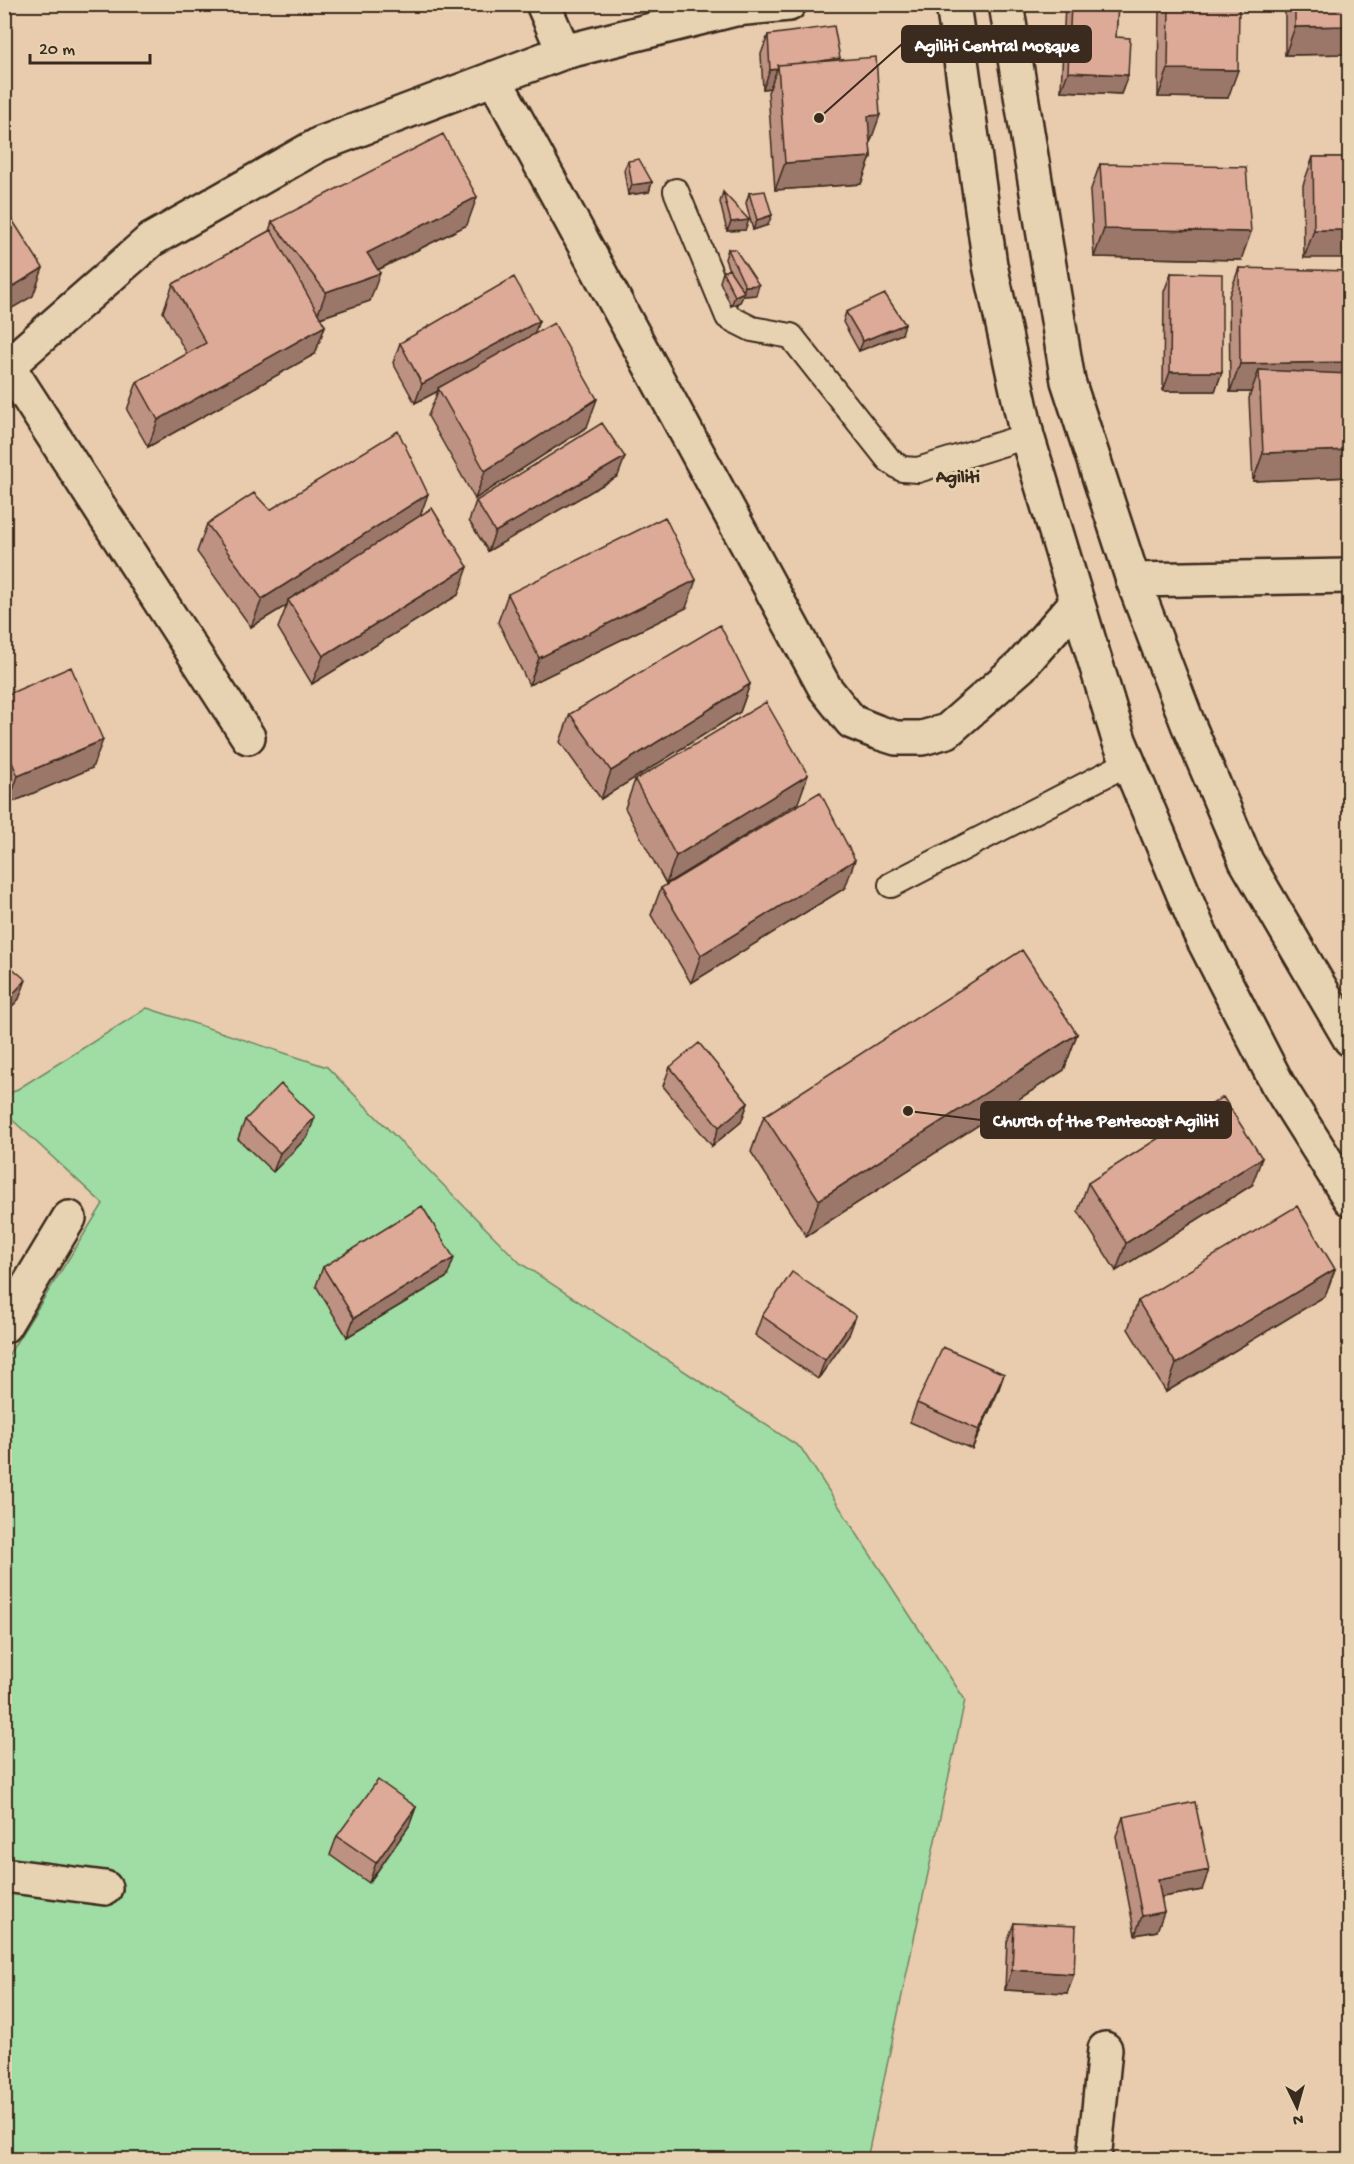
<svg xmlns="http://www.w3.org/2000/svg" width="1354" height="2164" viewBox="0 0 1354 2164" font-family="'Gochi Hand',sans-serif">
	<style>
		.grass { fill: #9fdda5; stroke: #6d8462; stroke-width: 1.5 }
		.lines { fill: none; stroke-linecap: round; stroke-linejoin: round }
		.lane-casing { stroke: #3b2a1e; stroke-width: 28 }
		.street-casing { stroke: #3b2a1e; stroke-width: 38 }
		.secondary-casing { stroke: #3b2a1e; stroke-width: 38 }
		.lane { stroke: #e7d3b1; stroke-width: 24 }
		.street { stroke: #e7d3b1; stroke-width: 33 }
		.secondary { stroke: #e7d3b1; stroke-width: 33 }
		.wall { fill: #be9282; stroke: #3b2a1e; stroke-width: 1.5 }
		.shaded-wall { fill: #9b776a; stroke: #3b2a1e; stroke-width: 1.5 }
		.building { fill: #ddaa97; stroke: #3b2a1e; stroke-width: 1.5 }
		.labels { text-anchor: middle; stroke-width: 6; stroke-linejoin: round; paint-order: stroke }
		.neighbourhood-label { font-size: 18px; font-weight: bold; fill: #3b2a1e; stroke: #e7d3b1 }
		.leader { fill: none; stroke: #3b2a1e; stroke-width: 2 }
		.callout-dot { fill: #3b2a1e; stroke: #e7d3b1; stroke-width: 2 }
		.callout { fill: #3b2a1e; stroke: #3b2a1e; stroke-width: 2 }
		.callout-label { font-size: 18px; text-anchor: middle; font-weight: bold; fill: #fff }
	</style>
	<rect width="100%" height="100%" fill="#e9cbad"/>
	<filter id="ink" filterUnits="userSpaceOnUse"><feTurbulence type="fractalNoise" baseFrequency=".0167" numOctaves="2"/><feDisplacementMap in="SourceGraphic" scale="12" xChannelSelector="R" yChannelSelector="G"/><feConvolveMatrix kernelMatrix="1 2 1 2 8 2 1 2 1" color-interpolation-filters="sRGB"/></filter>
	<g filter="url(#ink)">
		<!-- grass -->
		<path class="grass" d="M147,1008l180,59 193,196 281,185 164,252 -98,459h-862l-1,-797 99,-158 -98,-91v-16z"/>
		<g class="lines">
			<!-- lane casing -->
			<g class="lane-casing">
				<path id="lane" d="M676,191l52,126 24,12 39,7 98,124 13,9 16,1 109,-34
					M891,885l237,-122"/>
			</g>
			<!-- street casing -->
			<g class="street-casing">
				<path id="street" d="M543,4l21,48
					M494,78l331,610 27,34 25,10 19,6h26l25,-7 74,-65 55,-63
					M8,366l240,371
					M4,369l147,-129 169,-96 244,-92 171,-43 54,-5
					M1133,580l217,-4
					M4,1326l65,-108
					M4,1875l101,13
					M1094,2160l11,-111"/>
			</g>
			<!-- secondary casing -->
			<g class="secondary-casing">
				<path id="secondary" d="M953,4l37,261 37,171 92,304 80,191 78,152 73,116
					M1006,4l62,377 65,199 55,144 58,137 104,178"/>
			</g>
			<!-- lane -->
			<use href="#lane" class="lane"/>
			<!-- street -->
			<use href="#street" class="street"/>
			<!-- secondary -->
			<use href="#secondary" class="secondary"/>
		</g>
		<!-- wall -->
		<path class="wall" d="M1065,4h53l-2,33 12,38 -7,19 -60,-3z
			M1159,4h80l-11,94 -70,-1z
			M1285,4h65v50l-65,1z
			M768,35l72,23 -1,2 31,83 1,14 -10,27 -86,6 -7,-98 2,-4 -7,1 -2,-35z
			M1313,157h37l-46,101 -1,-73z
			M628,161l24,21 -3,10 -21,3 -4,-25z
			M1100,164l141,96 -147,-3 -4,-65z
			M723,192l22,38 -18,1 -7,-29z
			M749,193l19,32 -15,5 -7,-27z
			M272,222l195,3 -89,45 -8,31 -50,17 5,8 -10,28 -167,93 -21,-37 10,-28 50,-28 -24,-42 10,-28 96,-53z
			M728,249l28,46 -13,1 -3,6 -9,4 -11,-24 3,-10 6,-2 -4,-11z
			M1239,268l103,105 8,1v103l-97,4 -4,-83 2,-6h-21l-1,-96z
			M1171,273l51,99 -7,19h-52l1,-99z
			M846,312l56,22 -43,17 -16,-29z
			M534,334l53,93 -112,72 -47,-83 10,-25 -23,12 -22,-40 7,-20z
			M618,476l-130,75 -19,-30 7,-20z
			M270,510l150,6 38,79 -146,89 -34,-56 9,-23 -36,22 -54,-75 10,-28z
			M508,594l178,14 -157,77 -31,-63z
			M750,684l-10,28 -139,87 -41,-57 10,-28z
			M4,696l88,72 -84,36 -4,-9z
			M635,780l163,23 -132,81 -41,-76z
			M661,888h184l-154,95 -40,-68z
			M1077,1034l-13,36 -258,166 -55,-84 13,-36z
			M670,1067l78,36 -7,19 -29,24 -49,-60z
			M245,1120l63,16 -35,36 -35,-33z
			M1088,1183l164,2 -136,86 -38,-60z
			M323,1267l124,10 -100,60 -31,-51z
			M1335,1269l-10,27 -159,96 -38,-63 10,-28z
			M762,1316l87,19 -31,44 -63,-44z
			M1004,1374l-7,20 -25,55 -62,-27 7,-19z
			M416,1807l-7,19 -40,57 -39,-28 7,-19z
			M1123,1817l79,73 -40,7 -5,34 -22,4 -19,-99z
			M1014,1923l53,70 -62,-3 2,-48z"/>
		<!-- shaded-wall -->
		<path class="shaded-wall" d="M1350,26v28l-65,1 10,-28z
			M777,69l-7,19 -7,1 7,-19z
			M1168,69l70,1 -10,28 -70,-1z
			M1068,72l60,3 -7,19 -60,-3z
			M880,115l-10,28 -12,1 10,-28z
			M871,157l-10,27 -86,6 10,-27z
			M652,182l-3,10 -21,3 4,-10z
			M477,197l-10,28 -110,55 10,-27z
			M772,215l-4,10 -15,5 4,-10z
			M749,220l-4,10 -18,1 4,-9z
			M1104,229l147,3 -10,28 -147,-3z
			M1314,230h36v28h-46z
			M43,268l-10,28 -29,17v-21z
			M380,273l-10,28 -54,18 10,-27z
			M759,285l-3,10 -13,1 -3,6 -9,4 4,-10 8,-3 2,-7z
			M539,321l-7,19 -94,48v3l-23,12 7,-19z
			M905,324l-3,10 -43,17 4,-10z
			M325,326l-10,28 -167,93 10,-27z
			M1346,362l-10,27 -77,-19 -8,22h-21l10,-28z
			M1170,372h52l-7,19h-52z
			M597,399l-10,28 -112,72 10,-28z
			M1350,450v27l-97,4 10,-28z
			M625,457l-7,19 -130,75 7,-19z
			M428,494l-10,28 -130,78 -1,5 -36,22 11,-28z
			M468,567l-10,28 -146,89 11,-28z
			M696,580l-10,28 -157,77 10,-27z
			M750,684l-10,28 -139,87 10,-28z
			M103,740l-11,28 -84,36 10,-28z
			M808,775l-10,28 -132,81 10,-28z
			M855,860l-10,28 -154,95 10,-28z
			M26,980l-7,19 -15,16v-12z
			M1077,1034l-13,36 -258,166 13,-36z
			M748,1103l-7,19 -29,24 7,-19z
			M315,1117l-7,19 -35,36 7,-19z
			M1262,1158l-10,27 -136,86 10,-28z
			M454,1258l-7,19 -100,60 7,-19z
			M1335,1269l-10,27 -159,96 10,-28z
			M856,1316l-7,19 -31,44 7,-19z
			M1004,1374l-7,20 -25,55 7,-19z
			M416,1807l-7,19 -40,57 7,-20z
			M1209,1870l-7,20 -51,9 7,-19z
			M1164,1912l-7,19 -22,4 7,-19z
			M1012,1970l62,4 -7,19 -62,-3z"/>
		<!-- building -->
		<path class="building" d="M1071,4h47l-2,33 14,1 -2,37 -60,-3z
			M1169,4h70l-1,66 -70,-1z
			M1295,4h55v22l-55,1z
			M834,26l6,32 -25,4 -37,3 -1,4 -7,1 -2,-35z
			M876,57l4,58 -12,1 3,41 -86,6 -7,-98z
			M443,134l34,63 -110,56 13,20 -54,19 -54,-70z
			M1313,157h37v73h-36z
			M639,159l13,23 -20,3 -4,-24z
			M1100,164l146,3 5,65 -147,-3z
			M765,191l7,24 -15,5 -8,-27z
			M723,192l26,28 -18,2z
			M4,207l39,61 -39,24z
			M271,230l54,96 -167,94 -21,-38 69,-39 -33,-59z
			M728,249h7l24,36 -14,1z
			M1239,268l111,3v38l-4,53 -106,2z
			M729,269l15,23 -9,4 -12,-24z
			M1171,273l51,1v98h-52z
			M514,277l25,44 -117,63 -22,-41z
			M885,294l20,30 -42,17 -17,-29z
			M554,323l43,76 -112,72 -47,-83z
			M1259,370l91,4v76l-87,3z
			M602,423l23,34 -130,75 -19,-31z
			M398,431l30,63 -166,105 -55,-75 47,-31 16,17z
			M432,508l36,59 -145,89 -35,-56z
			M665,517l31,63 -157,78 -31,-64z
			M720,625l30,59 -139,87 -41,-57z
			M71,667l32,73 -85,36 -14,-32v-48z
			M766,702l42,73 -132,81 -41,-76z
			M820,792l35,68 -154,95 -40,-67z
			M1022,950l55,84 -258,166 -55,-84z
			M4,961l22,19 -22,23z
			M699,1043l49,60 -29,24 -49,-60z
			M281,1084l34,33 -35,36 -35,-33z
			M1223,1097l39,61 -136,85 -38,-60z
			M422,1206l32,52 -100,60 -31,-51z
			M1297,1206l38,63 -159,95 -38,-63z
			M792,1272l64,44 -31,44 -63,-44z
			M943,1347l61,27 -25,56 -62,-27z
			M378,1780l38,27 -40,56 -39,-27z
			M1195,1802l14,68 -51,10 6,32 -22,4 -19,-99z
			M1014,1923l62,3 -2,48 -62,-4z"/>
	</g>
	<g class="labels">
		<!-- neighbourhood labels -->
		<g class="neighbourhood-label">
			<text x="958" y="482">Agiliti</text>
		</g>
	</g>
	<!-- callouts -->
	<path class="leader" d="M819 118L902 44M908 1111L981 1120"/>
	<g class="callout-dot">
		<circle cx="819" cy="118" r="6"/>
		<circle cx="908" cy="1111" r="6"/>
	</g>
	<g class="callout">
		<rect x="902" y="26" width="189" height="36" rx="6"/>
		<rect x="981" y="1102" width="250" height="36" rx="6"/>
	</g>
	<g class="callout-label">
		<text x="997" y="51">Agiliti Central Mosque</text>
		<text x="1106" y="1126">Church of the Pentecost Agiliti</text>
	</g>
	<!-- margin -->
	<rect width="1354" height="2164" fill="none" stroke="#e7d3b1" stroke-width="24"/>
	<rect x="12" y="12" width="1330" height="2140" fill="none" stroke="#3b2a1e" stroke-width="2" filter="url(#ink)"/>
	<!-- north arrow -->
	<g transform="translate(1297 2107) rotate(175)" stroke="#e7d3b1" stroke-width="4.5" paint-order="stroke">
	<path d="M0-4.5L10 22L0 15L-10 22Z" fill="#3b2a1e"/>
	<text y="-9" font-size="16" font-weight="bold" text-anchor="middle" fill="#3b2a1e">N</text>
	</g>
	<!-- scale -->
	<path d="M30 54v9h120v-9" fill="none" stroke="#3b2a1e" stroke-width="3"/>
	<text x="39" y="54" font-size="18" fill="#3b2a1e" stroke="#e7d3b1" stroke-width="4.5" paint-order="stroke">20 m</text>
</svg>
